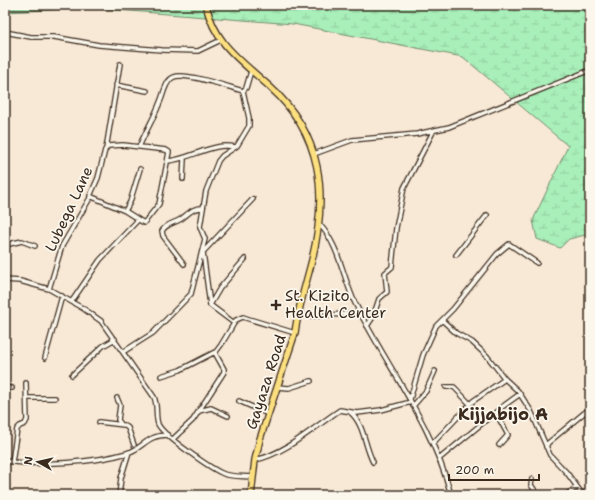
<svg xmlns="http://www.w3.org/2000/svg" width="595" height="500" viewBox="0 0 595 500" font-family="'Shantell Sans',sans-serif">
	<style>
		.wetland { fill: url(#wetland-marsh); stroke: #728c6c }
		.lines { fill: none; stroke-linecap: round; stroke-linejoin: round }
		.minor-casing { stroke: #3b2a1e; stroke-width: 6 }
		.primary-casing { stroke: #3b2a1e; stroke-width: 8 }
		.minor { stroke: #fbf7ec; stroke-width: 3.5 }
		.primary { stroke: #fce080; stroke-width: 5.5 }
		.poi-dot { fill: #3b2a1e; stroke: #fbf7ec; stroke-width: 1.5 }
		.labels { text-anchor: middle; stroke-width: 3.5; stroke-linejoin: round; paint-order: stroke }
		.street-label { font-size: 15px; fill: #3b2a1e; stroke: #fbf7ec }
		.poi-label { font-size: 15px; fill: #3b2a1e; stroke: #fbf7ec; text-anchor: start }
		.quarter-label { font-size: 17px; font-weight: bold; fill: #3b2a1e; stroke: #fbf7ec }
	</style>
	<defs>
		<pattern id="wetland-marsh" width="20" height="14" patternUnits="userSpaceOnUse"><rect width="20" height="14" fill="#a9efba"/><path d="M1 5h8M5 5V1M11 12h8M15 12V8" fill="none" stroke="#92cd9f"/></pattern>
	</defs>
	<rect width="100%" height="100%" fill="#f8e9d6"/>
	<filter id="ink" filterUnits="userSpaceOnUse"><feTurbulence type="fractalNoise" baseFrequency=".025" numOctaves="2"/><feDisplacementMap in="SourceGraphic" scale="8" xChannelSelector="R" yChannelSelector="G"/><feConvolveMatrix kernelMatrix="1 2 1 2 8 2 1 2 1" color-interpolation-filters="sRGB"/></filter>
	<g filter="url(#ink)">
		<!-- wetland -->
		<path class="wetland" d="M5,5h585v238l-5,-8 -16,4 -9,9 -23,-9 -4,-19 35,-74 -105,-89 -170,-33 -201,-16 -87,4z"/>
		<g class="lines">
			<!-- minor casing -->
			<g class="minor-casing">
				<path id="minor" d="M5,32l26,5h23l45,8 63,5 36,1 23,-11
					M116,85l31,6
					M139,147c8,-19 19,-35 25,-56 2,-5 4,-12 10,-14 12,-5 54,10 69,14
					M106,149l14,-85
					M314,154l38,-14 65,-6 32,-7 141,-57
					M168,161c23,-2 44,-19 67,-14
					M183,179l1,-20
					M125,211l5,-9 10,-33
					M319,224c20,20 24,54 36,79 32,64 78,122 96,192
					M5,245l17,-4 13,5
					M203,252l7,53 24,18
					M203,252l50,-53
					M456,255l31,-40
					M184,264l-21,-28 -1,-5c5,-8 11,-7 19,-12 7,-5 12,-12 22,-11
					M5,280l15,1 29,8 35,20 17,12 53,76c4,9 1,18 4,27 4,11 55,46 66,50 9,3 19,2 28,3
					M49,289l13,-43 28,-48v-2l8,-18 7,-28 3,-4 15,-1 43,5 3,2 -10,52 -15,19 -19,-12 -35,-15
					M72,301l28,-41 38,-40
					M210,305l10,-17 25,-29
					M297,315l19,1 44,-3
					M442,320l14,13 16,9 15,14 18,23 13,12 13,20 19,44 17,18 16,22
					M367,326l6,-9 6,-18 8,-7 -2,-19 7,-6 4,-39 8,-40 29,-56
					M123,352l30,-19 38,-39 14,-55 -5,-12 6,-36 12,-30 4,-5 15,-10 12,-20v-8l-6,-27 3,-3 5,-17
					M45,358l17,-62
					M72,375l31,-29 12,-7
					M161,376l19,-6 35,-18
					M277,387l12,1 22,-7
					M446,387h8l16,17
					M5,388h7
					M27,398h28
					M117,398l3,7 -2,15 3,4
					M410,399l13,-44 13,-29 17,-17 44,-55 12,-10 28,19
					M239,401l29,13
					M413,406l13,-15 9,-20
					M199,411l12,-3 17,8
					M350,412c15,13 14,33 23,50
					M496,413l12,22 -9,10
					M99,422l25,3 4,3 6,17
					M173,439l20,-19 31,-48v-3l-9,-16 6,-8 15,-25 7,-3 6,2 46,14
					M433,443l40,-42 32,-22
					M546,447l2,-4 42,-35
					M439,459l63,-52 18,-13
					M255,460c30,-6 59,-33 85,-50l17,3 24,-3 30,-8
					M5,461c35,5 88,2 122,-8 17,-5 19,-18 41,-18
					M12,462l5,-33 3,-3 5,-2 2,-4 -1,-37
					M532,479l-1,6 7,10
					M119,495l2,-17 8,-26
					M566,495l11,-8
					M587,495l3,-2"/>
			</g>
			<!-- primary casing -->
			<g class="primary-casing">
				<path id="primary" d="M206,5c9,40 36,56 64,82 53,48 58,107 42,173 -6,24 -14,48 -17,73l-35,106 -5,21 -4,35"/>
			</g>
			<!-- minor -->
			<use href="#minor" class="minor"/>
			<!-- primary -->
			<use href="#primary" class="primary"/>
		</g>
	</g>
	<!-- markers -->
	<path class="poi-dot" d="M274 299h4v4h4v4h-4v4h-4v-4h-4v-4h4z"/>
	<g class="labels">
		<!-- street labels -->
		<g class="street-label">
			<text transform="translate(69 209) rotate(-65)" y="5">Lubega Lane</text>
			<text transform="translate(266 382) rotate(-72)" y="5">Gayaza Road</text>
		</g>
		<!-- poi labels -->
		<g class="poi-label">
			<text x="285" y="301">St. Kizito<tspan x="285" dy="17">Health Center</tspan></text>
		</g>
		<!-- quarter labels -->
		<g class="quarter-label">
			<text x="503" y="420">Kijjabijo A</text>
		</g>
	</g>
	<!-- margin -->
	<rect width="595" height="500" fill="none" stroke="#fbf7ec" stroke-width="20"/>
	<rect x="10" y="10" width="575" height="480" fill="none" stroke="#3b2a1e" stroke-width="1.5" filter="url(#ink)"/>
	<!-- north arrow -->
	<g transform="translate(38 462) rotate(278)" stroke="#fbf7ec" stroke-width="3" paint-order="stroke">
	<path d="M0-3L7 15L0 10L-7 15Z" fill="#3b2a1e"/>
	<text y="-6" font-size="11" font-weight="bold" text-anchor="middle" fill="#3b2a1e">N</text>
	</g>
	<!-- scale -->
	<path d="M449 474v6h90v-6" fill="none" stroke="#3b2a1e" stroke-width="2"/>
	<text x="455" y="474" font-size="12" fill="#3b2a1e" stroke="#fbf7ec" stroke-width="3" paint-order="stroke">200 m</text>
</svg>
